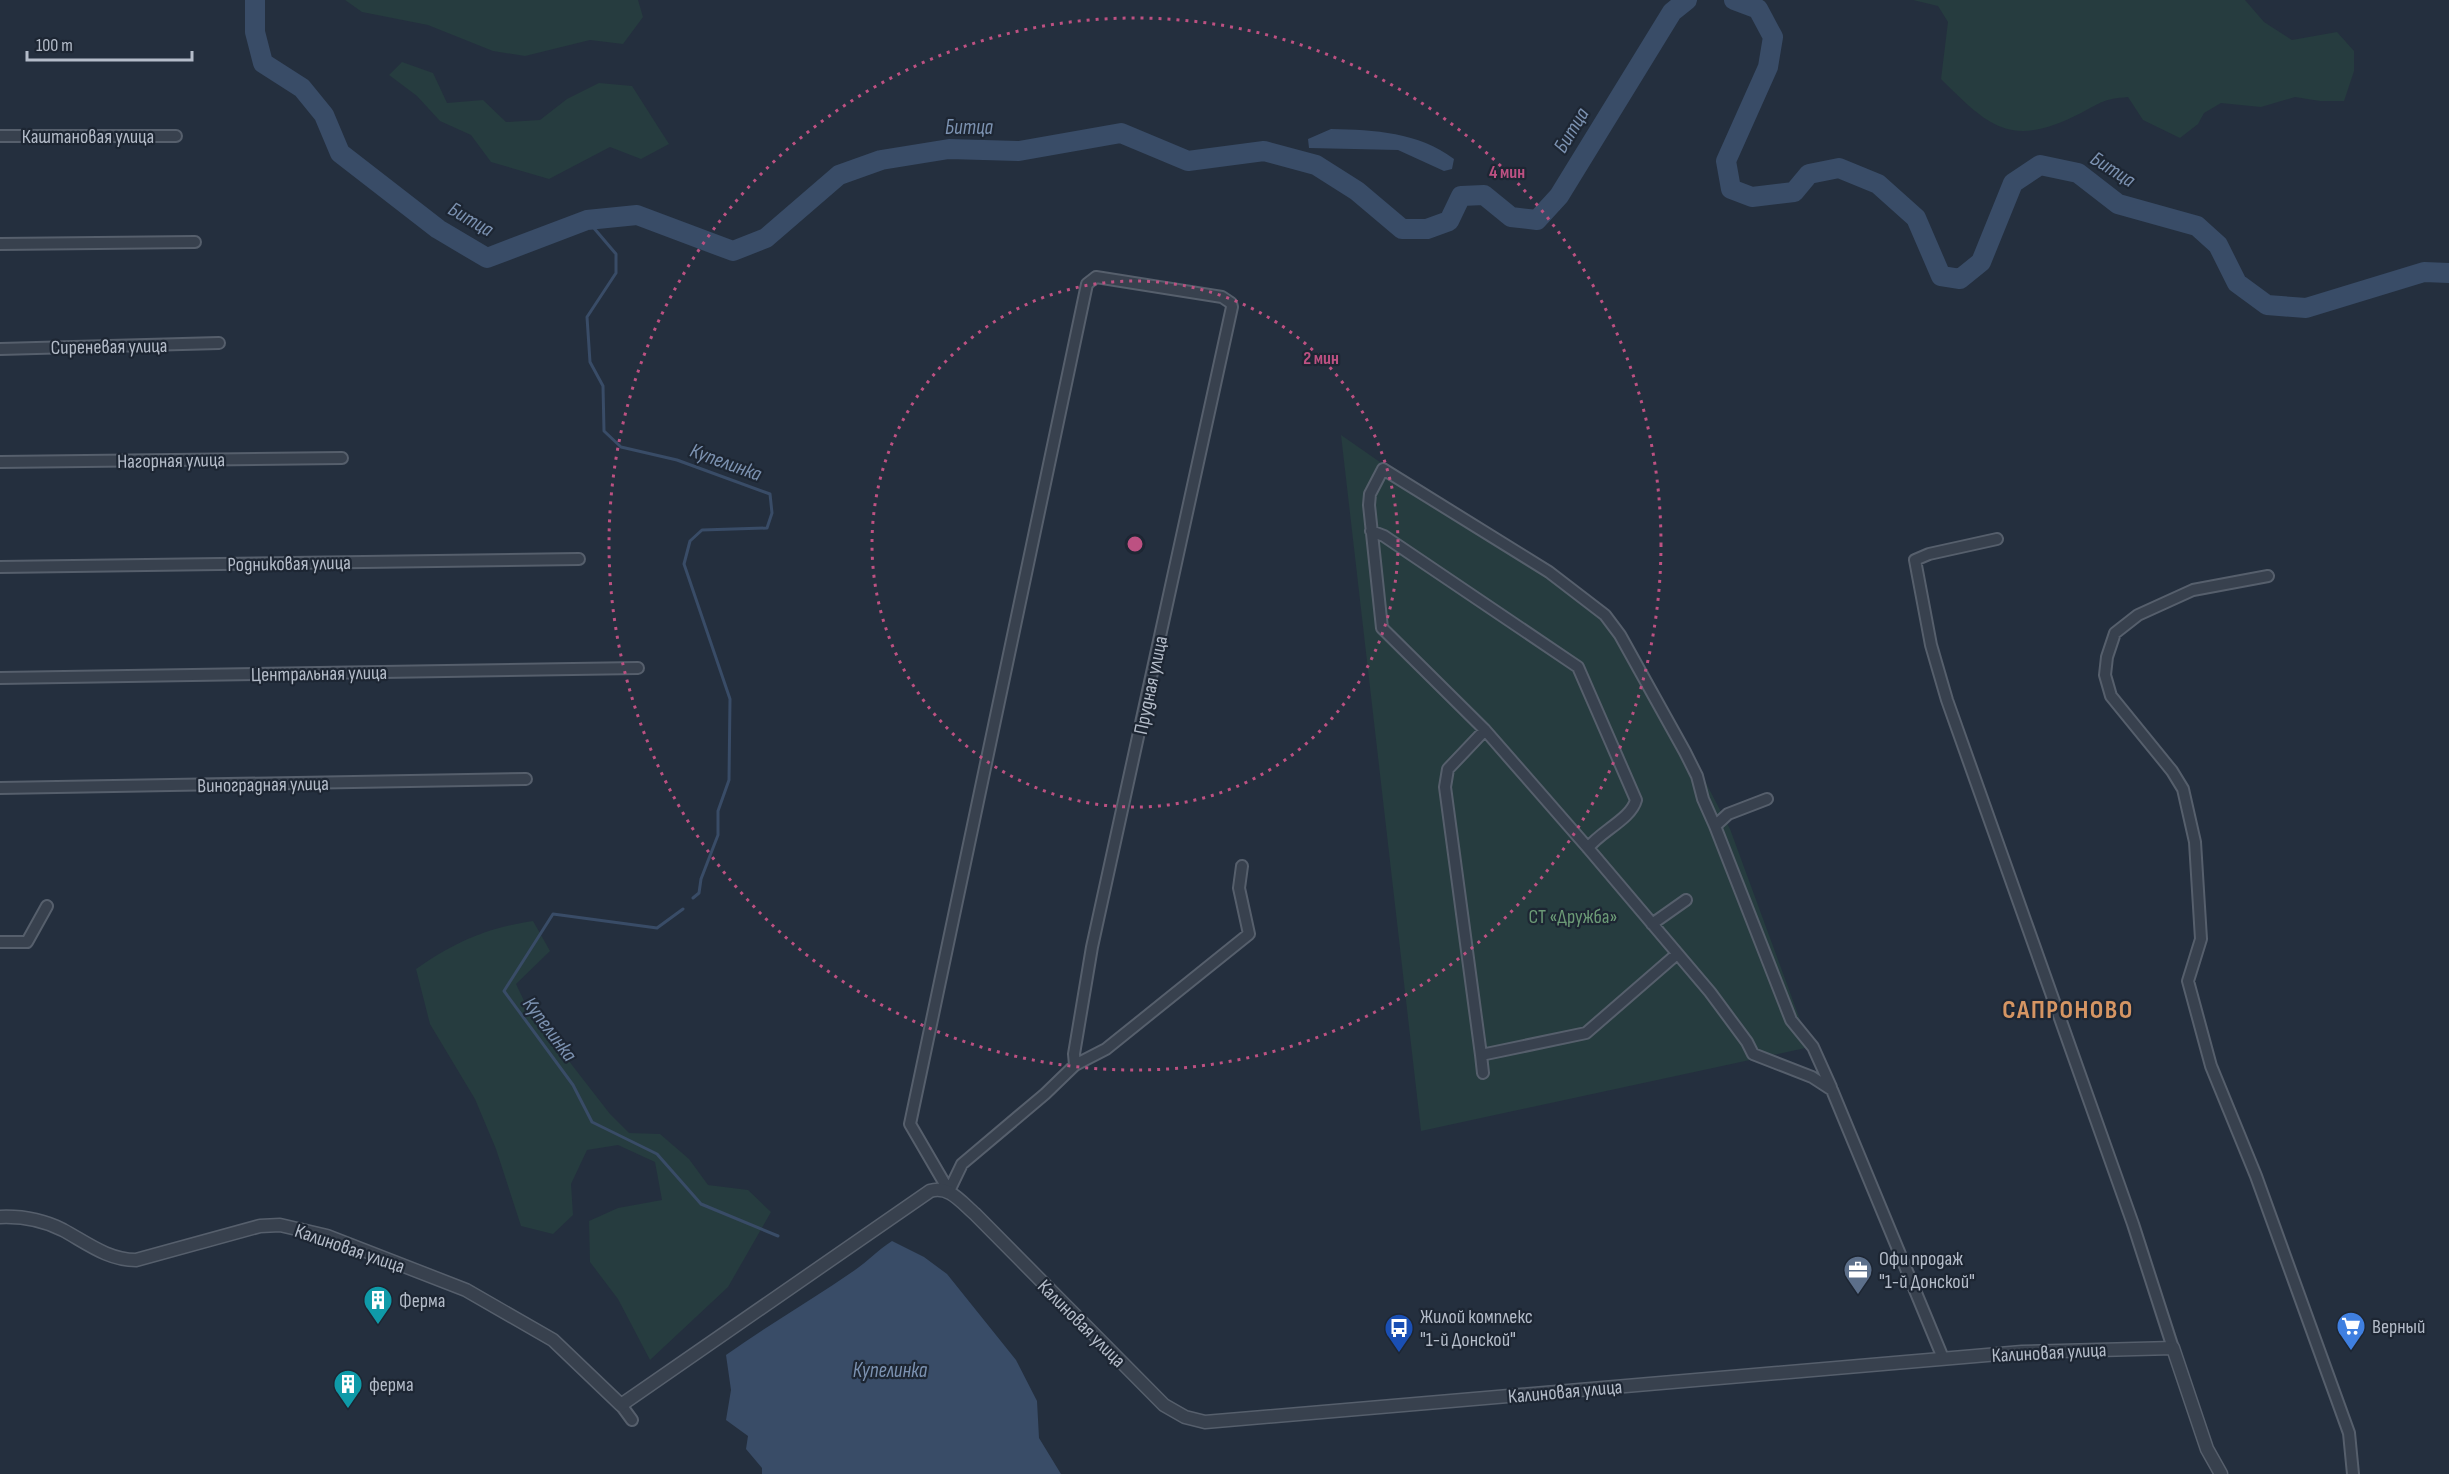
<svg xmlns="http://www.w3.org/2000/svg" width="2449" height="1474" viewBox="0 0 2449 1474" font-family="'Sofia Sans Condensed',sans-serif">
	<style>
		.green { fill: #263c3f }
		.water { fill: #394c67 }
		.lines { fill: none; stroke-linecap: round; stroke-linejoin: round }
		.stream { stroke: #394c67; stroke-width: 3 }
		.river { stroke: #394c67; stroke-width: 20 }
		.minor-casing { stroke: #565f6c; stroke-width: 14 }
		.tertiary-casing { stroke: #565f6c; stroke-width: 15 }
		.minor { stroke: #38414e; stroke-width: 10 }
		.tertiary { stroke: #38414e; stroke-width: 12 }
		.ring { fill: none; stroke: #bd5182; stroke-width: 3; stroke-dasharray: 3 6 }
		.labels { text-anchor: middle; stroke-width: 4.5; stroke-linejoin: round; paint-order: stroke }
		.street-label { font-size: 20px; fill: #b4bcc9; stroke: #1d2633 }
		.park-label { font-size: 20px; fill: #6b9a76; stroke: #1d2633 }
		.poi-label { font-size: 20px; fill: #b4bcc9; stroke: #1d2633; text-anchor: start }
		.water-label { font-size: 21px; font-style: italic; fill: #7c92b1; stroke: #1d2633 }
		.district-label { font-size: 26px; font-weight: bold; letter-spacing: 1.5px; fill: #d59563; stroke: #1d2633 }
		.centre { fill: #bd5182; stroke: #1d2633; stroke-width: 3 }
		.ring-label { font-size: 18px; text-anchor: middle; font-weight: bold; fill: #bd5182; stroke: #1d2633; stroke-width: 4.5; stroke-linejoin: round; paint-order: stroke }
	</style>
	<rect width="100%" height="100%" fill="#242f3e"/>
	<!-- green -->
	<path class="green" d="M345,0h293l5,17 -20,27 -33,-4 -65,16 -32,-5 -65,-26 -66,-13z
		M1913,0h332l19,22 28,18 45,-8 17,19v20l-10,30h-24l-25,-4 -34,10 -40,-4 -17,10 -6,11 -18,14 -37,-18 -15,-23c-25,2 -26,5 -47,16 -69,35 -90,16 -140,-34l7,-57 -10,-16z
		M402,62l31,11 14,30 36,-3 23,22 34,-2 27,-21 32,-16 33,3 37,58 -28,15 -31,-12 -61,32 -58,-17 -20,-27 -31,-14 -23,-25 -28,-21z
		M1341,435l261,181 81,123 47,90 80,218 -389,84z
		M533,921l17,30 -34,33 11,23 83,107 19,19 31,1 29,25 19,26 40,5 23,22 -43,75 -78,73 -32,-61 -28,-37 -1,-41 29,-13 44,-8 -7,-38 -37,-17 -31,5 -16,34 2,31 -20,19 -32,-8 -25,-77 -21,-50 -45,-75 -14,-55c39,-27 70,-41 117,-48z"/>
	<!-- water -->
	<path class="water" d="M1331,129c44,1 87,3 123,30l-2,10 -8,2 -46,-21 -89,-2 -1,-9z
		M892,1241l32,16 23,17 69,86 21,41 2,37 22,36h-299v-6l-16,-19 2,-13 -22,-16 5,-30 -5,-35c42,-30 87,-56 129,-85 13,-9 23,-20 37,-29z"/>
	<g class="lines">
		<!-- stream -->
		<path class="stream" d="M587,220l29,34v19l-29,44 3,45 13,24 1,45 17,16 56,13 93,34 2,19 -5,15 -65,2 -12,11 -6,23 46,135 -1,81 -11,31v24l-17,44 -2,14 -6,5
			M683,909l-26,19 -104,-14 -49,77 69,94 19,37 65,32 44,50 77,32"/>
		<!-- river -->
		<path class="river" d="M255,0v32l8,31 39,25 22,27 16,38 98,76 49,29 100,-38 50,-5 96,36 33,-13 73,-63 42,-15 68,-11 70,2 102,-18 67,28 76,-10 52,14 41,26 45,38h25l22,-8 12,-25 23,-1 27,22 26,3 22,-24 113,-184 15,-12
			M1734,0l24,9 15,28 -5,30 -42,94 5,28 21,8 42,-5 15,-18 30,-6 39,16 38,34 25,58 19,3 21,-17 32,-79 27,-18 38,8 40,31 79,22 21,19 19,38 30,22 39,3 118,-36 25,1"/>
		<!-- minor casing -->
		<g class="minor-casing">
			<path id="minor" d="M0,136h176
				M0,244l195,-2
				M0,349l219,-6
				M0,462l342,-4
				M1371,531l13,5 194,131 58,133c-5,19 -35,31 -48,48
				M1997,539l-68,15 -14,6 16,85 16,55 186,524 40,124
				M0,567l579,-8
				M2268,576l-75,14 -55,25 -23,18 -8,24 -2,18 6,21 61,75 11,18 12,53 6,97 -13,42 23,85 45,110 93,257 4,41
				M0,678l638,-10
				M0,788l526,-9
				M1767,799l-39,15 -13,12 -12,-27 -6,-23 -12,-24 -65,-117 -15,-20 -56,-43 -166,-103 -13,25 -1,11 13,123 103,102 103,118 122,144 37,50 6,12 59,23 20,13 111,268
				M1715,826l76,194 22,27 18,40
				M1652,924l34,-24
				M0,942h27l20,-36
				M1481,1055l-36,-268 3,-18 37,-39
				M1483,1073l-2,-18 105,-22 91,-79
				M949,1191l-39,-67 177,-840 9,-7 126,20 9,6 1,4 -140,640 -18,107 1,11
				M949,1191l13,-27 83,-70 30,-29 31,-16 143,-115 -10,-46 3,-22
				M621,1405l11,15"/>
		</g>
		<!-- tertiary casing -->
		<g class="tertiary-casing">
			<path id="tertiary" d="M0,1217c23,-1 43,3 63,13 24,13 45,30 73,30l124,-34 20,-1 47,11 139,54 87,50 68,65 309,-214c19,-6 31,11 45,23l189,191 21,12 20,5 817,-70 151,-4 34,101 14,25"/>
		</g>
		<!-- minor -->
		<use href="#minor" class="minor"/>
		<!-- tertiary -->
		<use href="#tertiary" class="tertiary"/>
	</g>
	<!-- distance rings -->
	<g class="ring">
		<circle cx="1135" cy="544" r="263"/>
		<circle cx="1135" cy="544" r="526"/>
	</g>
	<!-- icons -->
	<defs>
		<g id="office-pin" transform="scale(1.5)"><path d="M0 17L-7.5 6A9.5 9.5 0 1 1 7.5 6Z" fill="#5c6f8a" stroke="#1d2633"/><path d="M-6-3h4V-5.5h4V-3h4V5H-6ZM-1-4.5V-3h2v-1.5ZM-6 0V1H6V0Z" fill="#fff"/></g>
		<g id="building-pin" transform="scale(1.5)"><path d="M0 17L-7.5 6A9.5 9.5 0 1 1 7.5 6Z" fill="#0f9aa8" stroke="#1d2633"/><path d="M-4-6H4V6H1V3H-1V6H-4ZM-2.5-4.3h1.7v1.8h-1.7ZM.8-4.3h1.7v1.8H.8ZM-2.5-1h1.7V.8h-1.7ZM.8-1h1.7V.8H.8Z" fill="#fff"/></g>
		<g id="supermarket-pin" transform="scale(1.5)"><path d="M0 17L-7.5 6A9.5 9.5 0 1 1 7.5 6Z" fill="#3f7fe0" stroke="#1d2633"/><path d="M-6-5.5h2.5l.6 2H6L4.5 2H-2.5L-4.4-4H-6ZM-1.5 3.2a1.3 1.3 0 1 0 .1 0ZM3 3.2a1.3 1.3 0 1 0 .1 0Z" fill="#fff"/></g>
		<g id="bus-pin" transform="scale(1.5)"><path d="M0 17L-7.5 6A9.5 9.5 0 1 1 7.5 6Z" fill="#1a4fb4" stroke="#1d2633"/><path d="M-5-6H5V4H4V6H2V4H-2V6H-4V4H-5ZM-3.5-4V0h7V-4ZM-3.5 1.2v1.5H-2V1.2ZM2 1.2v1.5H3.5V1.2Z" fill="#fff"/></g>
	</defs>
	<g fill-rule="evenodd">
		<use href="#office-pin" x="1858" y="1270"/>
		<use href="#building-pin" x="378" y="1300"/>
		<use href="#supermarket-pin" x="2351" y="1326"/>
		<use href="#bus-pin" x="1399" y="1328"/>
		<use href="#building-pin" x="348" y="1384"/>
	</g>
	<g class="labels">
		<!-- street labels -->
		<g class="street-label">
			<text x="88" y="143">Каштановая улица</text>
			<text transform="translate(109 346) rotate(-1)" y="7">Сиреневая улица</text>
			<text transform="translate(171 460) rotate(-1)" y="7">Нагорная улица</text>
			<text transform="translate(289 563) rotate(-1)" y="7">Родниковая улица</text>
			<text transform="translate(319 673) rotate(-1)" y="7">Центральная улица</text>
			<text transform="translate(1150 685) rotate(-78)" y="7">Прудная улица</text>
			<text transform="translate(263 784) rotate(-1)" y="7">Виноградная улица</text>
			<text transform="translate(350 1248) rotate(19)" y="7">Калиновая улица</text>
			<text transform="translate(1082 1323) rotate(45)" y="7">Калиновая улица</text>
			<text transform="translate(2049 1352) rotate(-3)" y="7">Калиновая улица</text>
			<text transform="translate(1565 1391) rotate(-5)" y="7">Калиновая улица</text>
		</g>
		<!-- park labels -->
		<g class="park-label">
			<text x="1573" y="923">СТ «Дружба»</text>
		</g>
		<!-- poi labels -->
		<g class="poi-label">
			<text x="1879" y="1265">Офи продаж<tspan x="1879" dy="23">"1-й Донской"</tspan></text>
			<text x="399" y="1307">Ферма</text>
			<text x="1420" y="1323">Жилой комплекс<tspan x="1420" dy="23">"1-й Донской"</tspan></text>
			<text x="2372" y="1333">Верный</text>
			<text x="369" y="1391">ферма</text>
		</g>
		<!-- water labels -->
		<g class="water-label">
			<text x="969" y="134">Битца</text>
			<text transform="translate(1571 130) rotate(-59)" y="7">Битца</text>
			<text transform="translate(2113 169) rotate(32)" y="7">Битца</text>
			<text transform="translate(471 219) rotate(30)" y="7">Битца</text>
			<text transform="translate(726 462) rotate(20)" y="7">Купелинка</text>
			<text transform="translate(550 1029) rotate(53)" y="7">Купелинка</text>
			<text x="890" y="1377">Купелинка</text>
		</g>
		<!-- district labels -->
		<g class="district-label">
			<text x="2068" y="1018">САПРОНОВО</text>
		</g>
	</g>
	<circle cx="1135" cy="544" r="9" class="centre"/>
	<g class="ring-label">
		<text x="1507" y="178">4 мин</text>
		<text x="1321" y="364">2 мин</text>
	</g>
	<!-- scale -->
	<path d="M27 51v9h165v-9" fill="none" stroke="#b4bcc9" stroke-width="3"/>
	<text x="36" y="51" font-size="18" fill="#b4bcc9" stroke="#1d2633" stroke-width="4.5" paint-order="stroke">100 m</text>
</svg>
